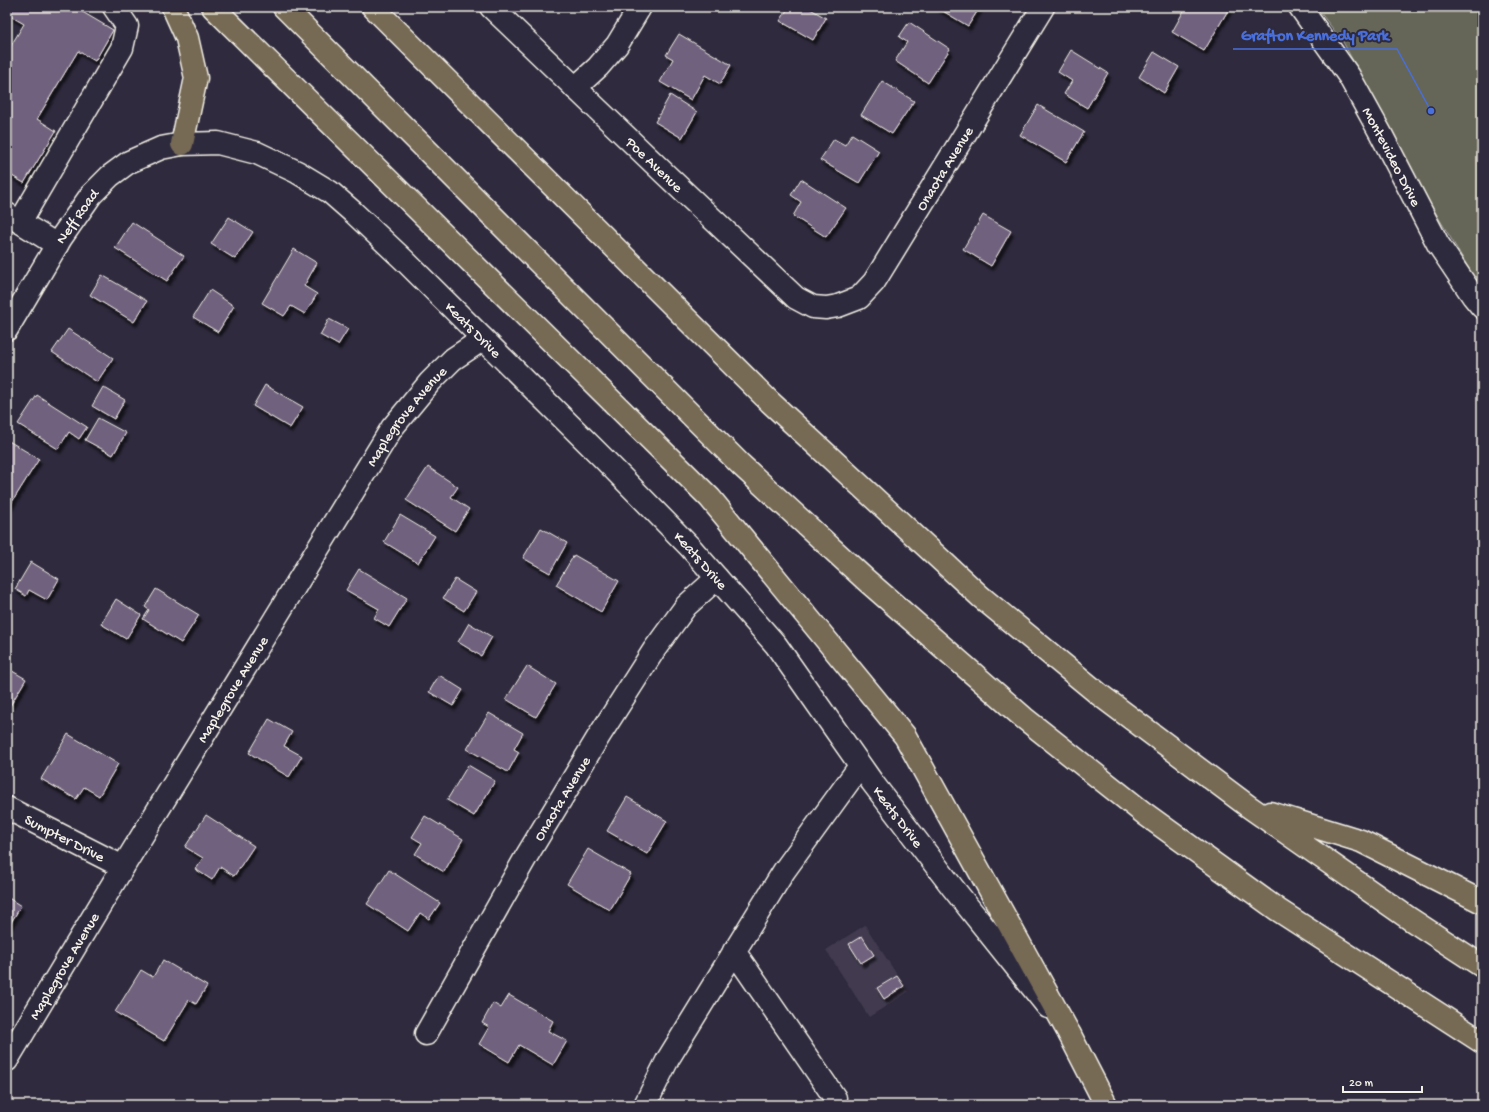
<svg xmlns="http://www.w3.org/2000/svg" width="1489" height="1112" viewBox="0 0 1489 1112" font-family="'Gochi Hand',sans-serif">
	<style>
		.built { fill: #423b50 }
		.green { fill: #666658; stroke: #adaca0 }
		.building { fill: #70627e; stroke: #f4f1e8; filter: url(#shadow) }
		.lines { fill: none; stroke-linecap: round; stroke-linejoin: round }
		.minor-casing { stroke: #f4f1e8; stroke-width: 25 }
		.major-casing { stroke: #f4f1e8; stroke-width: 25 }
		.highway-casing { stroke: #f4f1e8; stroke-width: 25 }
		.minor { stroke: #2f2a3d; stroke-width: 22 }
		.major { stroke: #766a55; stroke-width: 22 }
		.highway { stroke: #766a55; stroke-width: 22 }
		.labels { text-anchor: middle; stroke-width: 4; stroke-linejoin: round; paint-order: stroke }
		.street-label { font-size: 15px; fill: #f4f1e8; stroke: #2f2a3d }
		.leader { fill: none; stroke: #486fdb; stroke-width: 1.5 }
		.callout-dot { fill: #486fdb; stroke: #2f2a3d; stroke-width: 1.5 }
		.callout-label { font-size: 16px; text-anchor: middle; font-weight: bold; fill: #486fdb; stroke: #2f2a3d; stroke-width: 4; stroke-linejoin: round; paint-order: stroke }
	</style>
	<defs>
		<filter id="shadow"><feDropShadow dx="2.5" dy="4.5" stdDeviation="1" flood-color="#0009"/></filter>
	</defs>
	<rect width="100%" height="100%" fill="#2f2a3d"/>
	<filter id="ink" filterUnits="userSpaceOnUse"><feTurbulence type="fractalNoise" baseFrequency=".025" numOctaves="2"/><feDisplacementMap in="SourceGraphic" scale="8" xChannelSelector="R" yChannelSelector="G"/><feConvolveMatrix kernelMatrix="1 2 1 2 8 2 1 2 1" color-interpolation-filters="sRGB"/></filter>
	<g filter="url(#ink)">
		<!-- built -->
		<path class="built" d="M865,925l43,67 -39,25 -43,-67z"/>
		<!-- green -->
		<path class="green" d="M1316,7h166v278l-8,-8 -58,-97 -73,-138z"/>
		<!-- building -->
		<path class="building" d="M10,7h64l39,23 -18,31 -17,-10 -41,68 19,12 -32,52 -17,-10v-121l17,-28 -17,-10z
			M789,7h18l19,11 -13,22 -33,-19z
			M936,7h44l-12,19z
			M1186,7h44l-26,44 -32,-19z
			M909,22l41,27 -22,34 -33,-22 12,-19 -8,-5z
			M679,34l52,31 -11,19 -15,-9 -14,25 -31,-18 13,-23 -7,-4z
			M1071,50l37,23 -21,35 -23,-14 8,-13 -14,-9z
			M1154,52l25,15 -15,26 -25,-16z
			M882,81l32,20 -22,33 -31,-19z
			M670,95l27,17 -15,26 -27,-16z
			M1038,105l46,27 -18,30 -46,-27z
			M852,134l27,17 -20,32 -39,-23 14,-21 11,6z
			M801,179l45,29 -20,29 -33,-21 8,-14 -10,-7z
			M983,215l28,16 -20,35 -28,-17z
			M229,217l24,15 -18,27 -24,-15z
			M132,222l52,34 -17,25 -52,-33z
			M294,249l23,14 -13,23 13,8 -12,20 -14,-8 -7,10 -22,-13z
			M102,275l45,26 -13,21 -44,-27z
			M210,290l24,16 -16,26 -25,-15z
			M329,319l19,10 -10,16 -18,-10z
			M68,329l45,29 -16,24 -45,-30z
			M265,385l38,22 -13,21 -37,-22z
			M103,387l22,13 -11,19 -22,-13z
			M37,395l50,32 -8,12 -10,-7 -11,17 -40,-25z
			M98,418l28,15 -13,22 -28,-15z
			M7,440l32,19 -32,51z
			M428,467l30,20 -7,10 18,12 -14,22 -49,-31z
			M400,515l35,21 -17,27 -34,-21z
			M541,528l26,15 -17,30 -27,-15z
			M574,555l45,26 -18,31 -45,-27z
			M31,562l28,17 -12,21 -18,-10 -3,6 -11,-7z
			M359,569l48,29 -18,29 -15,-9 5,-9 -33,-19z
			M455,579l21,13 -12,19 -21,-13z
			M156,589l43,26 -18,28 -38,-24 6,-9 -4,-3z
			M116,599l25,16 -15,24 -25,-15z
			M469,623l23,14 -11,19 -23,-14z
			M527,666l29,18 -20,33 -30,-18z
			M7,668l19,11 -19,32z
			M439,675l24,15 -10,16 -24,-14z
			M489,713l34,20 -9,16 5,3 -11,20 -41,-23z
			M269,719l23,13 -8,14 18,10 -13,21 -40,-24z
			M68,734l50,30 -19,32 -15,-9 -8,12 -35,-20z
			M468,765l27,16 -21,35 -27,-16z
			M627,797l40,24 -20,33 -40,-23z
			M206,815l48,31 -20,30 -14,-9 -8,13 -17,-11 8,-11 -18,-11z
			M425,816l38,23 -19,33 -29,-18 7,-11 -10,-6z
			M588,849l43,25 -21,36 -43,-26z
			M389,870l51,33 -11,16 -9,-6 -12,18 -41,-27z
			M7,897l14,9 -14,23z
			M862,936l12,19 -13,8 -12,-19z
			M163,960l44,26 -11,18 -7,-4 -25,41 -49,-29 26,-42 12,7z
			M897,976l7,10 -20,13 -7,-11z
			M509,995l44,26 -5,10 19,10 -14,24 -34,-20 -10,17 -30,-18 10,-17 -7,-4 11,-20 8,5z"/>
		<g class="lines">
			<!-- minor casing -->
			<g class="minor-casing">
				<g id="minor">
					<path id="s1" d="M491,7l172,165 133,126 17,9 13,1 12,-2 21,-8 15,-16 169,-275"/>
					<path id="s2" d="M1300,7l49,69 32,58 57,110 35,52 9,11"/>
					<path d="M575,88l23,-21 19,-22 23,-38"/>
					<path d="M7,214l50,31"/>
					<path d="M20,222l102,-174 5,-22 -13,-19"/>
					<path id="s3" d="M7,329l54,-91 30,-43 19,-19 19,-14 32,-14 21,-4 36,-1 39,10 40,19 33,20 24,21 50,47 198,197 88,90 27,31 59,67 96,137 81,106 95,119"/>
					<path id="s4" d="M7,808l116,59"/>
					<path d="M734,951l101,147"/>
					<path id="s5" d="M426,1034l100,-177 73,-121 55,-86 32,-44 31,-28"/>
					<path id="s6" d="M7,1060l116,-193 269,-439 38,-46 23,-23 30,-20"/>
					<path d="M645,1105l23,-46 116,-188 76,-105"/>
				</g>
			</g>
			<!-- major casing -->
			<g class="major-casing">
				<path id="major" d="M1070,1035l36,70"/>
			</g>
			<!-- highway casing -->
			<g class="highway-casing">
				<path id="highway" d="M173,7l14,31 9,40 -14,66
					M213,7l497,491 195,238 165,299
					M284,7l457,458 125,115 158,138 121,96 133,96 204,132
					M373,7l397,395 211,195 119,98 148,111 162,113 72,47
					M1270,813l91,28 121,61"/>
			</g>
			<!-- minor -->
			<use href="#minor" class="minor"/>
			<!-- major -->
			<use href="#major" class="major"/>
			<!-- highway -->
			<use href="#highway" class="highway"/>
		</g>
	</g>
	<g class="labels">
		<!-- street labels -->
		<g class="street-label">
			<text dy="5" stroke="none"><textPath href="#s2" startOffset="176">Montevideo Drive</textPath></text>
			<text dy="5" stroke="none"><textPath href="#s1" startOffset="227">Poe Avenue</textPath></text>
			<text dy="5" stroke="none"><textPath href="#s1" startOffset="644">Onaota Avenue</textPath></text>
			<text dy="5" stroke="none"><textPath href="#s3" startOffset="133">Neff Road</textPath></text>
			<text dy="5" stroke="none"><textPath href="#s3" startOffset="623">Keats Drive</textPath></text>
			<text dy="5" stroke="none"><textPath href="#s6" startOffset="758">Maplegrove Avenue</textPath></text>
			<text dy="5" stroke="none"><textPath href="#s3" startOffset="947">Keats Drive</textPath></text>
			<text dy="5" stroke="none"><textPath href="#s6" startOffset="434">Maplegrove Avenue</textPath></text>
			<text dy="5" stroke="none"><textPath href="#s5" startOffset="272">Onaota Avenue</textPath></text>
			<text dy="5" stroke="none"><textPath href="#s3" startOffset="1271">Keats Drive</textPath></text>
			<text dy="5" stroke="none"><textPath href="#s4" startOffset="65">Sumpter Drive</textPath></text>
			<text dy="5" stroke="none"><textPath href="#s6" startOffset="110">Maplegrove Avenue</textPath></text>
		</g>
	</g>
	<!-- callouts -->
	<path class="leader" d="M1431 111L1397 49H1233"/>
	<circle class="callout-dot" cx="1431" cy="111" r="4"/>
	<g class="callout-label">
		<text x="1315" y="40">Grafton Kennedy Park</text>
	</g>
	<!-- margin -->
	<rect width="1489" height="1112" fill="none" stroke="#2f2a3d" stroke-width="24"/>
	<rect x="12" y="12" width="1465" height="1088" fill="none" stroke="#f4f1e8" stroke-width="1.5" filter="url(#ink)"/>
	<!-- scale -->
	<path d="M1343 1086v6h79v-6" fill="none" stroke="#f4f1e8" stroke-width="2"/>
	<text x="1349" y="1086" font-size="12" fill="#f4f1e8" stroke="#2f2a3d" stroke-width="3" paint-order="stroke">20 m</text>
</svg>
